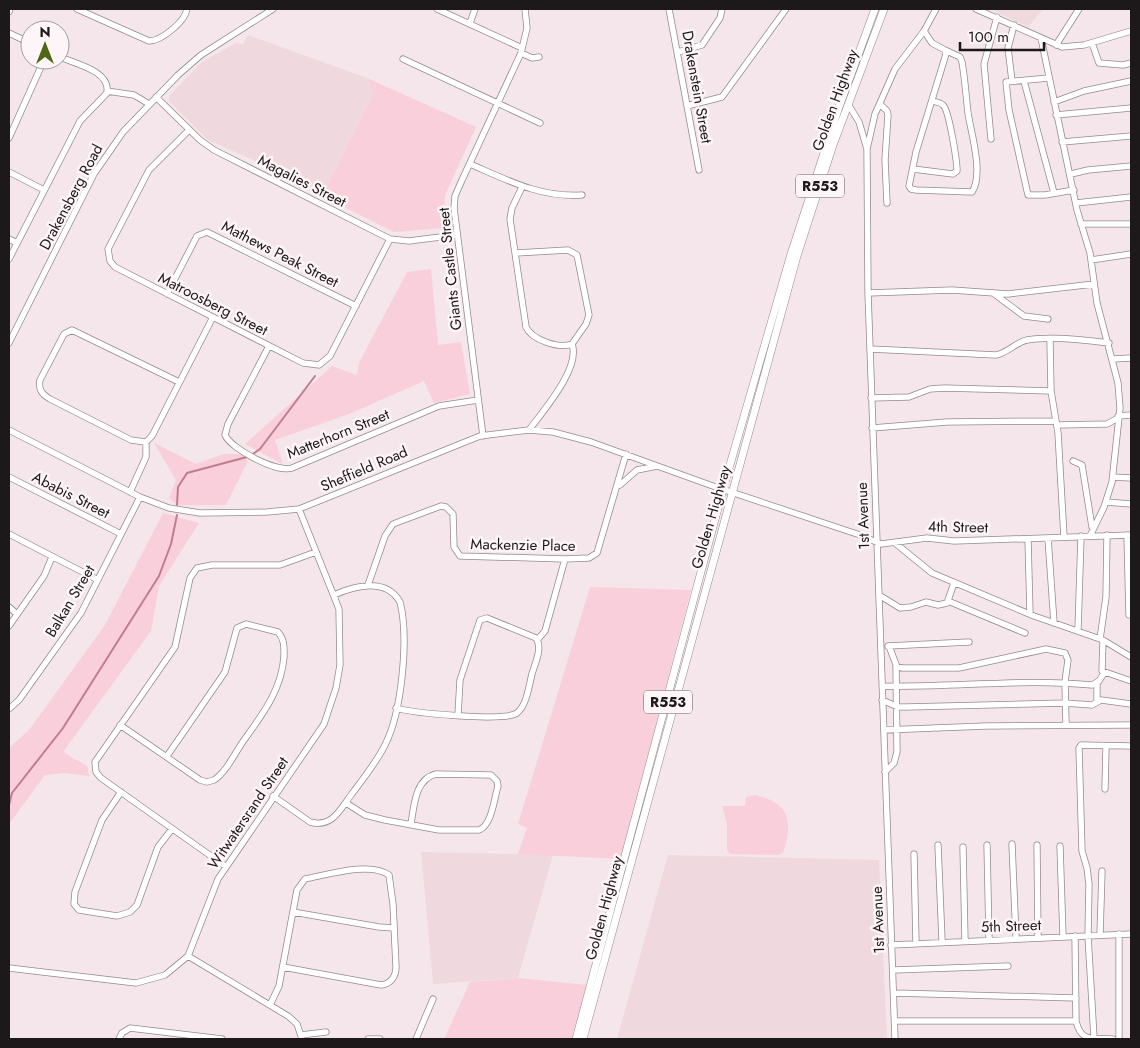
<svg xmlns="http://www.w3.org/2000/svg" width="1140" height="1048" viewBox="0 0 1140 1048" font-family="Jost,sans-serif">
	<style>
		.built { fill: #efd8de }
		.green { fill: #f9cfdb }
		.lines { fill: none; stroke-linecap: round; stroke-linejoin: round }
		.stream { stroke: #c07c91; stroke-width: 2 }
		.minor-casing { stroke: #95898c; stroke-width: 7 }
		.major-casing { stroke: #95898c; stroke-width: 8 }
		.minor { stroke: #fff; stroke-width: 5.5 }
		.major { stroke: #fff; stroke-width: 7 }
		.labels { text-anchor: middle; stroke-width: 5; stroke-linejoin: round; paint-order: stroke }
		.shield { fill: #fdf5f7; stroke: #605a5c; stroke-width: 1 }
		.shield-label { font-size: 14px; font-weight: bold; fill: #1d1819 }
		.street-label { font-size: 15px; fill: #1d1819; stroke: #fdf5f7 }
	</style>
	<rect width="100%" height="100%" fill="#f4e6ea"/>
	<!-- built -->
	<path class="built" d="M991,9h52l-15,18z
		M248,35l119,43 6,17 -51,101 -40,-18 -13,-11 -61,-27 -39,-39v-5l33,-34 34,-19 7,1z
		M421,852l132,3 -35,123 -85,6z
		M668,855l211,5 8,179h-270z"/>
	<!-- green -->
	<path class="green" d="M367,78l109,49 -31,68 -2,33 -49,4 -72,-36 51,-101z
		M431,269l7,76 23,-3 9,52 -36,9 -10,-22 -75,33 -74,26 8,24 -38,-20 87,-78 25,9 2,-12 48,-91z
		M154,443l42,21 28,-10h18l6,7 -22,44h-49l-8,-7 7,-18z
		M163,513l36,10 -40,63 -8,45 -88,121 24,14 2,10 -25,-3 -19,2 -36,49v-76l20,-18 76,-105z
		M590,587l101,3 -70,269 -103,-5 9,-26 -9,-4z
		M755,795c36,8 38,28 28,58l-4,2 -49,-1 -3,-4v-26l-5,-18h23l1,-9z
		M518,978l69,7 -14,54h-129l26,-57z"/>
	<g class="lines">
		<!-- stream -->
		<path class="stream" d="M253,454l7,-5 55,-73
			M177,505l1,-18 9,-14 60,-16
			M9,805l3,-12 51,-65 96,-152 12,-32 6,-29"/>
		<!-- minor casing -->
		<g class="minor-casing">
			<path id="minor" d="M77,9l72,32c12,0 36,-19 38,-32
				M437,9l85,39
				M669,9l30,161
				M976,9l86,38 22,-2 47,-14
				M9,12l1,-3
				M470,23l5,-14
				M924,31l8,12 13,7 1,4 -30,98 -7,34 2,3 5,1 56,2c12,-18 -1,-59 -4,-79 -2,-17 -3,-34 -6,-51l-2,-5 -15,-7
				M9,33l21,10
				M1041,38l36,172 13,43 7,50 21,80 2,25 -8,74 -8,25 -14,29
				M1092,43l7,20 24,2 8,-2
				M1056,45l23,-36
				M678,52l24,-7 18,-27 2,-9
				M521,53l11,5 7,-1
				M403,59l137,64
				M1049,78l-43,4 3,28 19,85h17l29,-5
				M1012,81l-4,-33 6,-23
				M1024,81l30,112
				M107,91l27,4 15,9
				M156,97l44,43 14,10 176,89 19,2 47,-6
				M1054,102l30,-11 47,-10
				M848,104l11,18 8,27
				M881,105l6,6 1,4 -3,45 2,43
				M687,106l35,-9 64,-88
				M1056,115l75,-7
				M189,130l-40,40 -41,79 2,12 5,6 188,96 16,2 11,-9 60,-117
				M9,138l35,-78
				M991,139l-7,-75 13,-47
				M1062,142l69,-6
				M470,164c37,16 71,34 112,31
				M913,169l40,5 4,-3c0,-10 -8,-61 -14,-66 -3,-3 -7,-3 -11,-4
				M9,172l35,18
				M1071,174l17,-4 43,-4
				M1076,203l55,-6
				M1081,224h50
				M9,239l8,4
				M516,253l52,-3 9,5 12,60 -3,9 -14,20c-13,5 -40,-4 -46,-17l-16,-108 2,-11 10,-21
				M9,259l71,-138 27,-28c4,-22 -31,-29 -47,-36
				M1091,260l40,-6
				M868,293l84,-3 56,4 86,-10
				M993,293l31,23 24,3
				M167,294l30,-58 10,-4 149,74
				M1050,340l1,51 7,42 6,104
				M9,343l85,-169 29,-42 55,-57 23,-20 72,-46
				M269,346l-41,78 -3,11c6,14 52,38 67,33l147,-62 39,-6
				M870,349l126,6c12,-2 20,-13 31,-15 22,-4 60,0 82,3
				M1113,359l18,-1
				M179,382l-107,-52 -8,4 -24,46c-2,10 2,14 10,19l81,41 15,2 6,-6 61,-119
				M871,398l38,-1 21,-8 14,-1 107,3
				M1118,416l13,-1
				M1057,425l50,-1 11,-6
				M872,428l75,-6 108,-1
				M9,430l131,67 29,11 31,5 67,-1 32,-3 181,-73 49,-6 24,2 38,10 119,43 150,50 21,9 46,-6 27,3 177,-6
				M529,430c14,-19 52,-62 43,-86
				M483,436l-29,-228 1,-12 7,-16 59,-127 6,-25 -2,-19
				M1073,461l9,4 10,62
				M9,477l112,57
				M1113,477l18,1
				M620,485l17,-15 20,-4
				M130,492l16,-35v-15
				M1106,502l25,2
				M9,534l89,46
				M1127,535l2,80
				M1048,538l6,85
				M1028,539l2,75
				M895,543l37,30 102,43 69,24 28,17
				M368,585l17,-49 8,-12 48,-18 5,1 7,7 1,33 6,9 105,3 24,-1 8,-5 29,-99
				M879,595l21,13 11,-1 15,-5 12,3 9,-2 7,-20
				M948,601l77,32
				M9,607l8,7
				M9,626l35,-50 8,-19
				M1078,630l3,-94
				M538,639l7,-8 20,-72
				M1100,639l6,-42 1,-62
				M1103,640l-1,31 29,10
				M888,646l81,-4
				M889,646l8,21 6,1h56l87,-19 19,4 3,7 -3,22 1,42
				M1097,683v18
				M882,686c71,2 140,-8 210,-1l7,-4 5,-8
				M882,700l16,7h8l159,-4 27,2 9,-5 30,4
				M396,708c17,5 108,14 121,5 10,-8 12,-28 15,-39 3,-11 11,-26 4,-36l-49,-20 -7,2 -20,60 -2,35
				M9,709l10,-9 62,-87 59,-116
				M120,725l80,55 7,2 7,-2c12,-8 20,-25 28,-37 19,-27 39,-51 42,-86 0,-9 1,-17 -6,-25l-32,-8 -9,4 -12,44 -58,84
				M884,730l102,-4 145,-1
				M885,772l9,-9 3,-11 -1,-87
				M1105,789l1,-42
				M121,792l-19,28 -27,72 -1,12 5,6 38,6 13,-4 7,-7 21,-58 14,-18
				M273,796l37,26c22,6 30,-12 41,-27 12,-16 25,-32 34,-50 17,-33 24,-108 15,-143 -14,-25 -46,-16 -66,-7
				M346,803l19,12 20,5 54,10h40c13,-5 15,-31 19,-44l-1,-5 -6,-6 -55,-1c-21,5 -22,32 -25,50
				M1012,844l4,94
				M938,845l4,96
				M987,845l2,94
				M1037,845l1,93
				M1060,846l3,91
				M963,847l2,94
				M914,854l2,89
				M225,866l-124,-88 -5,-6 -1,-10 80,-115 15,-69 7,-10 15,-3h68l36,-13
				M293,912l86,15 15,1
				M1100,935l2,-64
				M1075,936l1,85c5,22 17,17 37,18
				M891,945l240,-11
				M188,956l100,60 9,8 5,15
				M9,968l127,15 29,-8 23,-19 30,-77 106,-155 12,-36 4,-23 -1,-56 -40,-100
				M893,970l115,-4
				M894,993l182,5
				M270,1005l9,-19 18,-96 8,-11c22,-4 65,-18 84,-4l4,29 3,63c0,9 -5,17 -15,18l-98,-18
				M895,1021h181
				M301,1035l25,-3
				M1094,1038l-6,-102 1,-52 -2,-16 -5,-17 -3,-103 2,-3 50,1
				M119,1039l3,-6 8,-5 92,11
				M368,1039h12
				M416,1039l17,-40
				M895,1039l-27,-746 -1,-144 8,-35 20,-45 29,-38 12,-22
				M1119,1039v-105"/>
		</g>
		<!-- major casing -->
		<g class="major-casing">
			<path id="major" d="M576,1039l149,-557 66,-228 48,-147 36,-98
				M583,1039l214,-783 36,-111 51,-136"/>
		</g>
		<!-- minor -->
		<use href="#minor" class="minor"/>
		<!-- major -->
		<use href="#major" class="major"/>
	</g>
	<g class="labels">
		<!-- shield labels -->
		<g class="shield">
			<rect x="796" y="174.5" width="48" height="23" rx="4"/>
			<rect x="644" y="690.5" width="48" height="23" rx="4"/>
		</g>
		<g class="shield-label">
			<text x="820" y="191">R553</text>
			<text x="668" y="707">R553</text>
		</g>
		<!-- street labels -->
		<g class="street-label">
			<text transform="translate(697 87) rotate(80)" y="5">Drakenstein Street</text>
			<text transform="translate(835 100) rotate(-70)" y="5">Golden Highway</text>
			<text transform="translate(302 181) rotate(27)" y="5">Magalies Street</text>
			<text transform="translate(71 197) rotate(-62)" y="5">Drakensberg Road</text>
			<text transform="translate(280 254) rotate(27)" y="5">Mathews Peak Street</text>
			<text transform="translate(450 269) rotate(-96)" y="5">Giants Castle Street</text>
			<text transform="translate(213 304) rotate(27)" y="5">Matroosberg Street</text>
			<text transform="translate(338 434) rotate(-22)" y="5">Matterhorn Street</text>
			<text transform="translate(364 469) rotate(-23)" y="5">Sheffield Road</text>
			<text transform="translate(71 495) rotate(27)" y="5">Ababis Street</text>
			<text transform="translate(863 516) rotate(-92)" y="5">1st Avenue</text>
			<text transform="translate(711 517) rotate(-74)" y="5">Golden Highway</text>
			<text transform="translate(958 527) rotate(1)" y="5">4th Street</text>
			<text transform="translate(523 545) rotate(1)" y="5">Mackenzie Place</text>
			<text transform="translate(70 601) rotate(-59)" y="5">Balkan Street</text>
			<text transform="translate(248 813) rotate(-56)" y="5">Witwatersrand Street</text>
			<text transform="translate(604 908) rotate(-75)" y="5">Golden Highway</text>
			<text transform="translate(878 920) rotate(-92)" y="5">1st Avenue</text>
			<text transform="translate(1011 926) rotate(-2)" y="5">5th Street</text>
		</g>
	</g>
	<!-- border -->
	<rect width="1140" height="1048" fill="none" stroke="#1d1819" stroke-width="20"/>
	<!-- north arrow -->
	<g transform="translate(45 45)"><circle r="24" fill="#fdf5f7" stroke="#a39d9e"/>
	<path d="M0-4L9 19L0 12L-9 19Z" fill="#4d6717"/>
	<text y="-8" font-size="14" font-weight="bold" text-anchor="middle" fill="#1d1819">N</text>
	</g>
	<!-- scale -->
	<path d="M960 42v8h84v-8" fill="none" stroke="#1d1819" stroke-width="2.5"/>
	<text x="968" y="42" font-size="15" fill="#1d1819" stroke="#fdf5f7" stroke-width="4" paint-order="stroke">100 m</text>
</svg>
